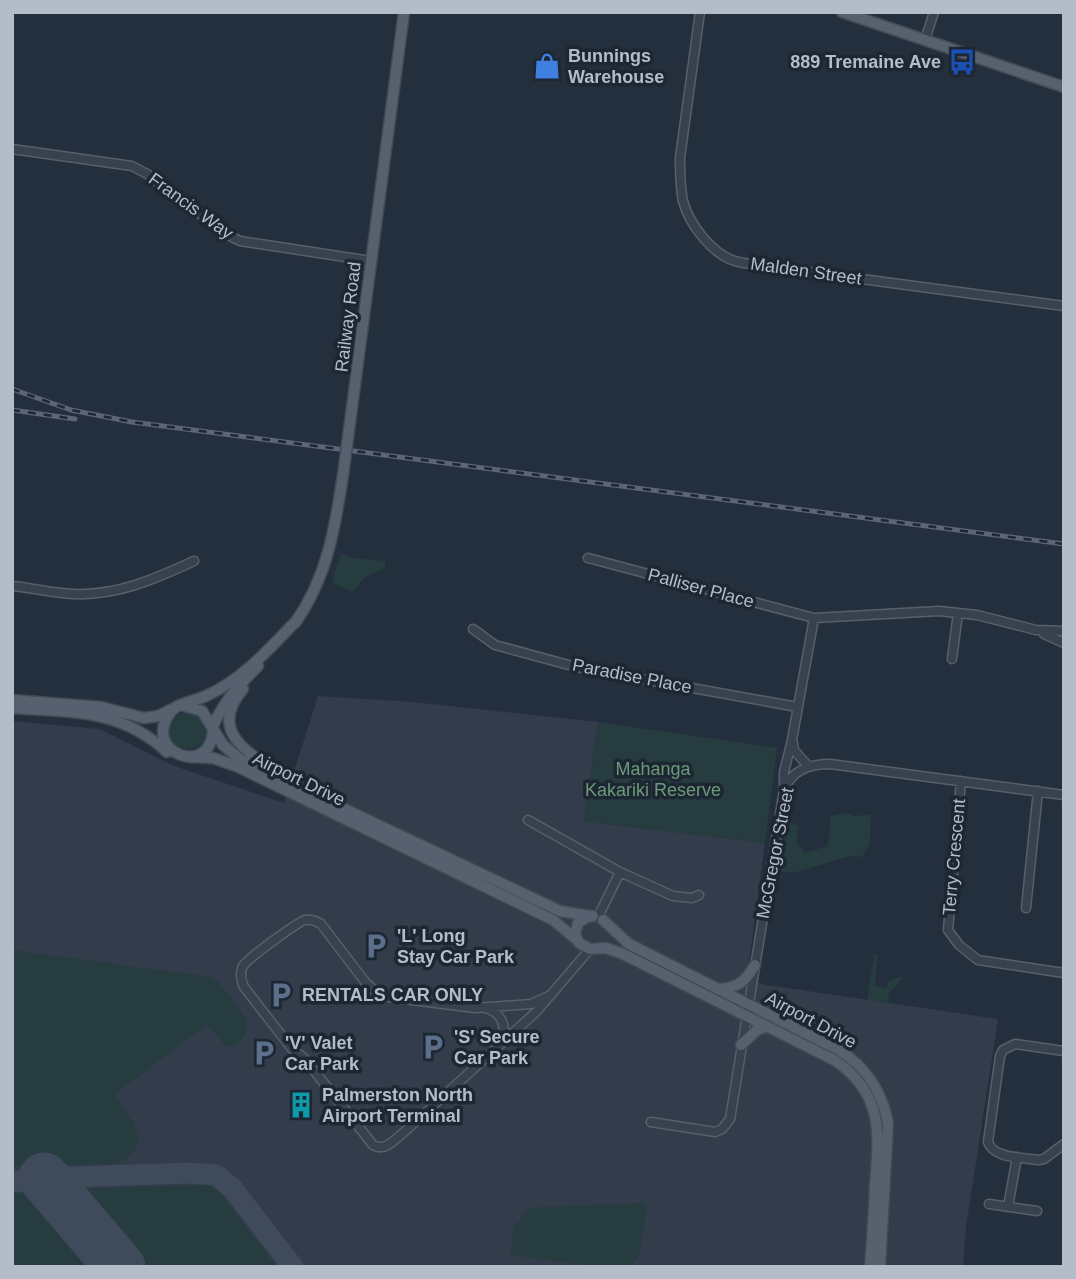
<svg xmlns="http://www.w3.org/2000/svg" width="1076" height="1279" viewBox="0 0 1076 1279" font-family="Arial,sans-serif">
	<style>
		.airport { fill: #323c4b }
		.green { fill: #263c3f }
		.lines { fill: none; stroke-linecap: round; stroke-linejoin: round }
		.taxiway { stroke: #3f4a5a; stroke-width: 21 }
		.runway { stroke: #3f4a5a; stroke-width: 51 }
		.minor-casing { stroke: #565f6c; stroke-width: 11 }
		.major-casing { stroke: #414a57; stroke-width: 13 }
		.minor { stroke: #38414e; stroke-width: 8 }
		.major { stroke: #56606e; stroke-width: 10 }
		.rail-casing { stroke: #5a6575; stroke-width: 5 }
		.rail { stroke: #1d2633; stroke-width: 2.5; stroke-dasharray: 8; stroke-linecap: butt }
		.major-bridge-casing { stroke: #414a57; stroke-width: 13; stroke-linecap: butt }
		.major-bridge { stroke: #56606e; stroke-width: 10 }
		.labels { text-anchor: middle; stroke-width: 7; stroke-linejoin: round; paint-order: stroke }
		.poi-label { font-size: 18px; font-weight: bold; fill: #b4bcc9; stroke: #1d2633; text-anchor: start }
		.street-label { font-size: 18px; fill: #b4bcc9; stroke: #1d2633 }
		.park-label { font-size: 18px; fill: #6b9a76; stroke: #1d2633 }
	</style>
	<rect width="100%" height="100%" fill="#242f3e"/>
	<!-- airport -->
	<path class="airport" d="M318,696l95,6 185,20 -14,99 181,22 -18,134 14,7 237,35 -32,208 -3,40h-951v-546l87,8 75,37 110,37z"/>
	<!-- green -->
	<path class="green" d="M341,553l13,5 31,3 1,7 -22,10 -11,14 -17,-7 -4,-5z
		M185,712c8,0 14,2 19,9 23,35 -56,40 -31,-3z
		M598,722l179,26 -12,95 -181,-22z
		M845,813l10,3 16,-2 -1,30 -8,13 -12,-1 -53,16h-18l9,-51 11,5 -3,15 9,12 23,-7 3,-30z
		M12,950l198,27c9,4 14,12 20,19 15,19 28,34 3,51h-6l-20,-23 -93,71 19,28 6,15c-4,16 -11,22 -27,26l-100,2z
		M874,954l4,1 -3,31 11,2 3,-8 13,-3 1,1 -14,15 -1,10 -21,-3z
		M199,1185h9l11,7 58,75h-265v-73l29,-4z
		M641,1203l6,1 -8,52 -8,11h-30l-90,-12 3,-31 5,-2 9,-14z"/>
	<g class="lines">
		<!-- taxiway -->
		<path class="taxiway" d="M12,1182l32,-4 145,-5 27,2 16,13 61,79"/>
		<!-- runway -->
		<path class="runway" d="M44,1178l76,89"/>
		<!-- minor casing -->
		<g class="minor-casing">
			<path id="minor" d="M700,12l-20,146c0,15 0,29 3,43 6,23 29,53 52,60 7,2 15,3 22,4l307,41
				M925,40l9,-28
				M12,149l120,17 15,8 81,61 12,6 131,20
				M588,558l226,60 125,-7 38,4 59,15 28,1
				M12,586c20,2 41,7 61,8 44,2 82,-15 121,-33
				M473,629l22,16 81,22 221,40
				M1044,634l20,9
				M952,659l6,-46
				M793,743l1,7 14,16
				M961,781l-13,149 11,15 19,15 86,13
				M784,787v-15l8,-32 22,-122
				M528,820l92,52 53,24 19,2 7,-3
				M1026,908l12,-117
				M598,917l22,-45
				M551,995l-20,9 -56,4 -94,-12 -15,-13 -45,-59c-5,-3 -9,-5 -16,-4 -7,2 -57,38 -62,46 -4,7 -2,14 1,21l48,62 12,9 69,87c12,7 21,-5 30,-12l134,-122 53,-62
				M485,1008c16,4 22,17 17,32
				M1064,1051l-49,-7 -12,6 -3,6 -12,86c6,17 34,15 50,18l6,-1 20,-15
				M651,1122l64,10 7,-3 8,-10 54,-329c8,-20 25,-26 46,-26l234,31
				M989,1204l48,7
				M1008,1207l9,-50"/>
		</g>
		<!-- major casing -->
		<g class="major-casing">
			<path id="major" d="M842,12l222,75
				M349,430l55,-418
				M295,623c32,-45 40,-95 48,-148
				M243,689c-32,37 -3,61 30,79
				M12,700l89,7 43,11 14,-2 14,-7
				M181,705l21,6 11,18c-1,50 -72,24 -43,-16 7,-11 27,-12 38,-18 35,-16 64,-49 90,-76
				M12,708c59,4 109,1 155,44
				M213,726c11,-25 26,-41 45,-60
				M213,729l10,16 18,15 319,151 30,5
				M189,757l24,1 23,8 317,154 23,19
				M593,916l-6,1 -9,6 -3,11 4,9 11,6 16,-1 17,6 213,107c48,34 43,73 39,125 -1,27 -3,54 -5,81
				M603,920l26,24 210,106c27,17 44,43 49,74l-8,143
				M718,989c20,-1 28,-8 37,-24
				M741,1045l16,-15 8,-3"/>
		</g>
		<!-- minor -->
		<use href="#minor" class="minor"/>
		<!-- major -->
		<use href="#major" class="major"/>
		<!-- rail casing -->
		<g class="rail-casing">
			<path id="rail" d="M12,389l59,21 61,12 932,122
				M12,410l63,9"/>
		</g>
		<!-- rail -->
		<use href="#rail" class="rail"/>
		<!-- major-bridge casing -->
		<g class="major-bridge-casing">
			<path id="major-bridge" d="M343,475l6,-45"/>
		</g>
		<!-- major-bridge -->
		<use href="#major-bridge" class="major-bridge"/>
	</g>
	<!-- icons -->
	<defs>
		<g id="bus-bare" transform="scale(2.1)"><path d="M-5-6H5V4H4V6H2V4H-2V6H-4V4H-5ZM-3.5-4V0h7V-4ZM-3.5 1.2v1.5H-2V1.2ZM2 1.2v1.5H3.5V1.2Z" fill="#1a4fb4" stroke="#1d2633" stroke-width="2.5" paint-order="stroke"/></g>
		<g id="shop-bare" transform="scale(2.1)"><path d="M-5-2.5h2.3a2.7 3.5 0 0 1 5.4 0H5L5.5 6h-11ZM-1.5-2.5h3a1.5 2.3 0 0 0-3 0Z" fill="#3f7fe0" stroke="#1d2633" stroke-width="2.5" paint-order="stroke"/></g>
		<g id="parking-bare" transform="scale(2.1)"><path d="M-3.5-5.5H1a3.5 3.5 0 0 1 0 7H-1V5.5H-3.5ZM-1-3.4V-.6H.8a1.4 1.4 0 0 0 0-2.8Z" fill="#5c6f8a" stroke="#1d2633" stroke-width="2.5" paint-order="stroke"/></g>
		<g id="building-bare" transform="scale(2.1)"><path d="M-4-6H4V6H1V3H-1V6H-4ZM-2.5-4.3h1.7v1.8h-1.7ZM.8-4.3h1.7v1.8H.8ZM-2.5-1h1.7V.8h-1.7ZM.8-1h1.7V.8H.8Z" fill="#0f9aa8" stroke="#1d2633" stroke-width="2.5" paint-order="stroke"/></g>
	</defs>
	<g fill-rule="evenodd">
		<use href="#bus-bare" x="962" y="62"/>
		<use href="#shop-bare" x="547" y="66"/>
		<use href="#parking-bare" x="376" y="946"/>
		<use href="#parking-bare" x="281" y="995"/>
		<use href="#parking-bare" x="433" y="1047"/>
		<use href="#parking-bare" x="264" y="1053"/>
		<use href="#building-bare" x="301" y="1105"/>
	</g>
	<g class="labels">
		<!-- poi labels -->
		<g class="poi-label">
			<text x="568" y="62">Bunnings<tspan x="568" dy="21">Warehouse</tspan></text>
			<text x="941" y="68" text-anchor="end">889 Tremaine Ave</text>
			<text x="397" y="942">'L' Long<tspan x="397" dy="21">Stay Car Park</tspan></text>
			<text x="302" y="1001">RENTALS CAR ONLY</text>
			<text x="454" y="1043">'S' Secure<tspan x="454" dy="21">Car Park</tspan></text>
			<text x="285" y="1049">'V' Valet<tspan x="285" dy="21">Car Park</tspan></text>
			<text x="322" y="1101">Palmerston North<tspan x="322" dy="21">Airport Terminal</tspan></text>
		</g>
		<!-- street labels -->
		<g class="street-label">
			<text transform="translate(191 206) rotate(36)" y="6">Francis Way</text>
			<text transform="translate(806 271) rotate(8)" y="6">Malden Street</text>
			<text transform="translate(348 317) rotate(-83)" y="6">Railway Road</text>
			<text transform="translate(701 588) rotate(15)" y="6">Palliser Place</text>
			<text transform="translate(632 676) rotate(11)" y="6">Paradise Place</text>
			<text transform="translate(299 779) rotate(26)" y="6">Airport Drive</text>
			<text transform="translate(775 853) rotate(-79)" y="6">McGregor Street</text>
			<text transform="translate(954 857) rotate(-85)" y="6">Terry Crescent</text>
			<text transform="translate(811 1020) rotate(28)" y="6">Airport Drive</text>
		</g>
		<!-- park labels -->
		<g class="park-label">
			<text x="653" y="775">Mahanga<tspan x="653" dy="21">Kakariki Reserve</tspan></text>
		</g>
	</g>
	<!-- border -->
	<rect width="1076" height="1279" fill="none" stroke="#b4bcc9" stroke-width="28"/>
</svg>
